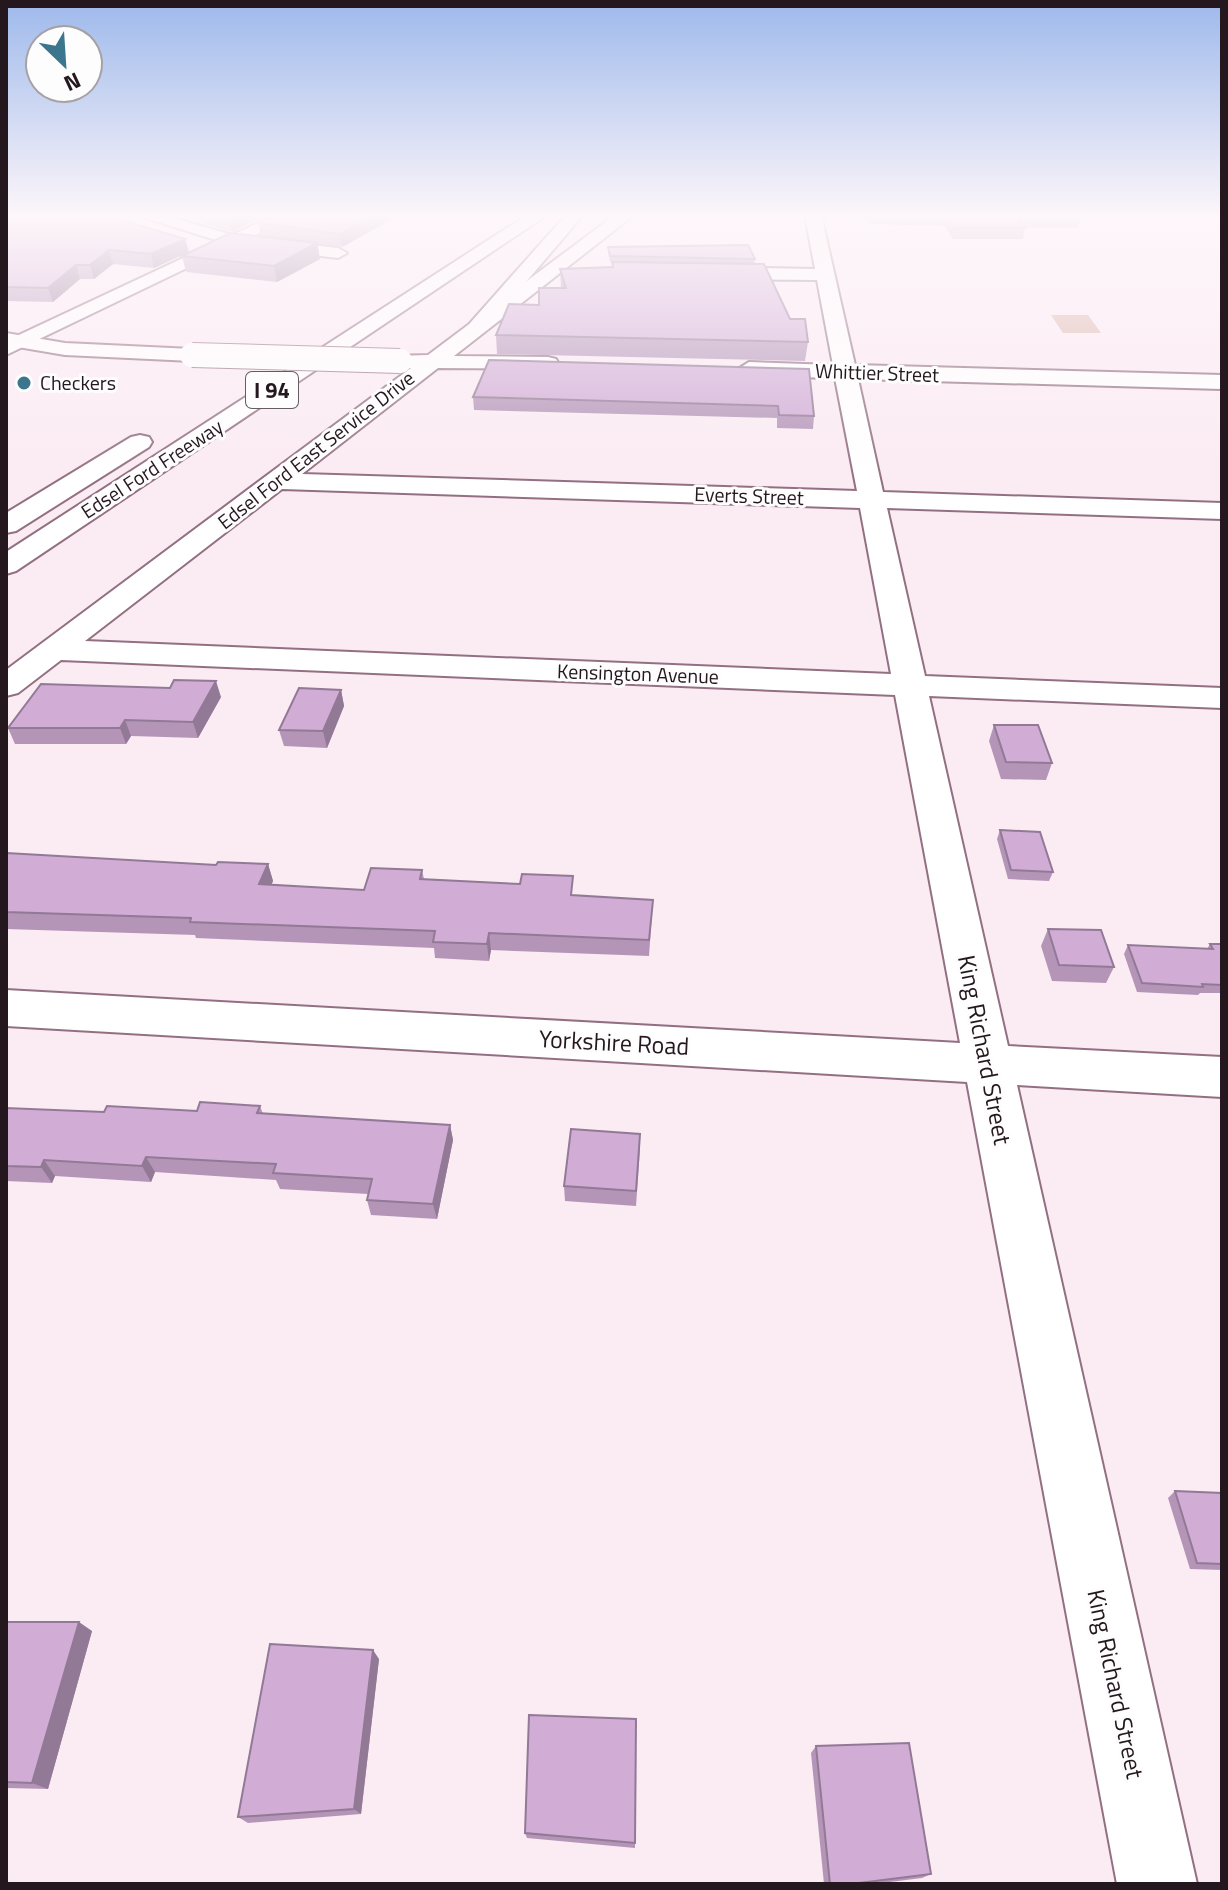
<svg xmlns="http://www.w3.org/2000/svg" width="1228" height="1890" viewBox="0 0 1228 1890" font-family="'Titillium Web',sans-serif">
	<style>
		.green { fill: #dbb5ac }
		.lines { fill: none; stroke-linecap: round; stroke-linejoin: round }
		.minor-casing { stroke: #927082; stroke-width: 4 }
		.major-casing { stroke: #927082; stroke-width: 4 }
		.highway-casing { stroke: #927082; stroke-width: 4 }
		.minor { fill: #fff; fill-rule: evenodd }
		.major { fill: #fff; fill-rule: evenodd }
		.highway { fill: #fff; fill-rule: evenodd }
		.minor-bridge-casing { stroke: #927082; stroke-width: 26; stroke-linecap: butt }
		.minor-bridge { stroke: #fff; stroke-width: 24 }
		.wall { fill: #b495b8 }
		.shaded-wall { fill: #927996 }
		.building { fill: #d1add6; stroke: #927996; stroke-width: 2 }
		.poi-dot { fill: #3b758e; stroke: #fdfdfd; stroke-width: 3 }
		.labels { text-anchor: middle; stroke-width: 6; stroke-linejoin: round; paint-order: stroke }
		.far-street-label { font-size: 20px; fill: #24171e; stroke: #fdfdfd }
		.far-poi-label { font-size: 20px; fill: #24171e; stroke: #fdfdfd; text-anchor: start }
		.shield { fill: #fdfdfd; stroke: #655c61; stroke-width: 2 }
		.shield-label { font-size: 22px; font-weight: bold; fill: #24171e }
		.street-label { font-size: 24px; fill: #24171e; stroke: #fdfdfd }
	</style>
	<rect width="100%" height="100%" fill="#fbebf3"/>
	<!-- green -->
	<path class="green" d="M1051,315h37l13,18h-38z"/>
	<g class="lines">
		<!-- minor casing -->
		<g class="minor-casing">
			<path id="minor" d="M136,215h27l73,21 102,12 9,5 -9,5 -103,-12z
				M615,215h19l-180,141 94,1 8,2 3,5 -3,5 -118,-1 -136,106 555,17 -22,-113 -86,-2 -11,-7 11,-7 84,3 -16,-85 -107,-1 -9,-6 9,-6 105,2 -10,-54h16l34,150 367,10v14l-364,-10 25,113 339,11v16l-335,-11 38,168 297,12v20l-293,-12 79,350 214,11v40l-205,-12 180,799h-80l-150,-802 -961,-56v-36l954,53 -65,-348 -834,-35 -43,33 -12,3v-26l405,-302 -19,-2 -3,-5 3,-5 36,-1zM282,489l578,19 31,166 -806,-33z
				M6,333l59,10 127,6 11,6 -11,6 -127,-6 -59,-10z"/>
		</g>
		<!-- major casing -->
		<g class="major-casing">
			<path id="major" d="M275,215h22l-291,140v-14z"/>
		</g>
		<!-- highway casing -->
		<g class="highway-casing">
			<path id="highway" d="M527,215h20l-531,356 -10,3v-22z
				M566,215h17l-98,115h-14l-3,-4 3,-4z
				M140,435l9,2 3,5 -3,5 -133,84 -10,2v-20l125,-76z"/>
		</g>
		<!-- minor -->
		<use href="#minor" class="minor"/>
		<!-- major -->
		<use href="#major" class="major"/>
		<!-- highway -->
		<use href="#highway" class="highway"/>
		<!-- minor-bridge casing -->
		<g class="minor-bridge-casing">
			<path id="minor-bridge" d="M192,355l208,6"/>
		</g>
		<!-- minor-bridge -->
		<use href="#minor-bridge" class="minor-bridge"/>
	</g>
	<!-- wall -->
	<path class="wall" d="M6,215l183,37 -35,16 -41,-4 -19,15h-14l-27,23 -47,-1z
		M195,215h72l-35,17 -36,-11z
		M399,215l-57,32 -25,-4 3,16 -43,23 -91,-10 -4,-16 122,-14 -43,-6 -3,-13z
		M841,215h238l2,2 -3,11h-53l-2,11h-70l-8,-13 -75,-2 -2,-5 -25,1z
		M608,247l147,12 -1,5 36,55 18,23 -3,19 -308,-7 -1,-19 65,-47 -1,-19 52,-2v-5h-2z
		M809,369l5,47 -1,13 -36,-1v-10l-303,-8 -1,-13z
		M170,688l51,9 -23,41 -67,-2 -5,8h-111l-7,-16z
		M341,690l3,16 -17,42 -43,-2 -5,-16z
		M994,725l58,38 -6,17 -45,-1 -12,-38z
		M1000,830l53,42 -4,9 -41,-2 -11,-40z
		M6,853l210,12 52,-1 5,17 -2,4 93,5 58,-20 2,9 150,16 79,5 -4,56 -158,-6 -2,11 -54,-3 -1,-10 -238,-10 -1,-3 -189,-6z
		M1048,929l66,38 -8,16 -54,-2 -11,-35z
		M1210,944h12v49h-22l-2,2 -61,-3 -13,-38 4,-9 79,4z
		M260,1106l3,8 187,11 3,15 -16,79 -66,-4 -4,-15 1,-6 -88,-5 -4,-9 -121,-8 -4,10 -96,-6 -3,7 -46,-2v-73l98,4 93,-1z
		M640,1149l-4,57 -71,-5 -1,-15z
		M1175,1491l47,2v77l-32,-1 -22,-71z
		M6,1622l86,9 -44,158 -42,-1z
		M379,1659l-18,155 -113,9 -10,-6z
		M816,1746l115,128 -9,4 -48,6h-50l-13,-131z
		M525,1833l110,10v5l-108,-10z"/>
	<!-- shaded-wall -->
	<path class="shaded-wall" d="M237,215h30l-35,17 -3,-13z
		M374,215h25l-57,32 -2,-13z
		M185,239l4,13 -35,16 -3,-14z
		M317,243l3,16 -43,23 -3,-16z
		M109,250l4,14 -19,15 -4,-14z
		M76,265l4,14 -27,23 -5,-14z
		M216,681l5,16 -23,41 -5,-16z
		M341,690l3,16 -17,42 -4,-17z
		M125,720l6,16 -5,8 -6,-16z
		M268,864l5,17 -9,20 -5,-17z
		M489,933l2,17 -2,11 -2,-17z
		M450,1125l3,15 -16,79 -4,-15z
		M146,1157l9,15 -4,10 -9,-16z
		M44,1160l11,16 -3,7 -11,-16z
		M79,1622l13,9 -44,158 -16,-6z
		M373,1650l6,9 -18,155 -7,-5z"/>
	<!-- building -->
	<path class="building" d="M6,215h99l80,24 -34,15 -42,-4 -19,15h-14l-28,23 -42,-1z
		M216,215h21l-8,4z
		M274,215h100l-34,19 -82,-11z
		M942,215h137l2,2h-64l8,11h-70l-8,-12z
		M230,233l87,10 -43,23 -92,-10z
		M748,245l7,14 -145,-3 -2,-9z
		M612,262l152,2 26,55h15l3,23 -312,-7 13,-31 30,1v-17h27l-6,-19 53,-2z
		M489,360l320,9 5,47 -35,-1 -1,-9 -305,-9z
		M174,680l42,1 -23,41 -68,-2 -5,8h-112l33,-44 129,4z
		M299,688l42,2 -18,41 -44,-1z
		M994,725h44l14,38 -46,-1z
		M1000,830l40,2 13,40 -42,-2z
		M6,853l210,12 2,-3 50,2 -9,20 105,6 7,-22 51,2 -2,9 100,5 2,-10 51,2 -2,19 82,5 -4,40 -160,-7 -2,11 -54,-2 2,-11 -245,-9 1,-4 -185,-6z
		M1048,929l53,1 13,37 -55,-2z
		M1210,944h12v41l-20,-1 1,3 -61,-4 -14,-38 85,4z
		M200,1102l60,4 -3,7 193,12 -17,79 -66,-4 5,-21 -99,-6 3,-9 -130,-7 -4,9 -98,-6 -3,7 -35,-1v-58l98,4 3,-6 90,5z
		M571,1129l69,5 -4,57 -72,-5z
		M1175,1491l47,2v71l-25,-1z
		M6,1622h73l-47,161 -26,-1z
		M270,1644l103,6 -19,159 -116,8z
		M529,1715l107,4 -1,124 -110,-10z
		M909,1743l22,131 -80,10h-21l-14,-138z"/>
	<!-- sky -->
	<linearGradient id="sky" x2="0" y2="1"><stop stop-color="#9eb9eb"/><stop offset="0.45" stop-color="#fdf6fa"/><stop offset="1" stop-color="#fdf6fa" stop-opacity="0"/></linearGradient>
	<rect width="1228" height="480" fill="url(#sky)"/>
	<!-- markers -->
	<circle class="poi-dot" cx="24" cy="383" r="8"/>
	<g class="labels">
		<!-- far-street labels -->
		<g class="far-street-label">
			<text transform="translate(877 373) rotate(2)" y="7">Whittier Street</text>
			<text transform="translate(316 450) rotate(-38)" y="7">Edsel Ford East Service Drive</text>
			<text transform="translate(152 469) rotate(-33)" y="7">Edsel Ford Freeway</text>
			<text transform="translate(749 496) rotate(2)" y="7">Everts Street</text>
			<text transform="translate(638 674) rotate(2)" y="7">Kensington Avenue</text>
		</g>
		<!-- far-poi labels -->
		<g class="far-poi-label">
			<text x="40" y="390">Checkers</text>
		</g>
		<!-- shield labels -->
		<rect class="shield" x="246" y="372" width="52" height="36" rx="6"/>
		<g class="shield-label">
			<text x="272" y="398">I 94</text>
		</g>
		<!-- street labels -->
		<g class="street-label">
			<text transform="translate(614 1043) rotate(3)" y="8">Yorkshire Road</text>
			<text transform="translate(984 1050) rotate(79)" y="8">King Richard Street</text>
			<text transform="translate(1115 1684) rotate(78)" y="8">King Richard Street</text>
		</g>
	</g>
	<!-- border -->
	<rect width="1228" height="1890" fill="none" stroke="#24171e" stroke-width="16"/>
	<!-- north arrow -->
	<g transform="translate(64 64) rotate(155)"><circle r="38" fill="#fdfdfd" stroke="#a6a1a4" stroke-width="2"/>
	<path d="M0-6L14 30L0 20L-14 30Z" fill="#3b758e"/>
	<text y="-12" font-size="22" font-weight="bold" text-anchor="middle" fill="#24171e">N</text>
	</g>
</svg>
